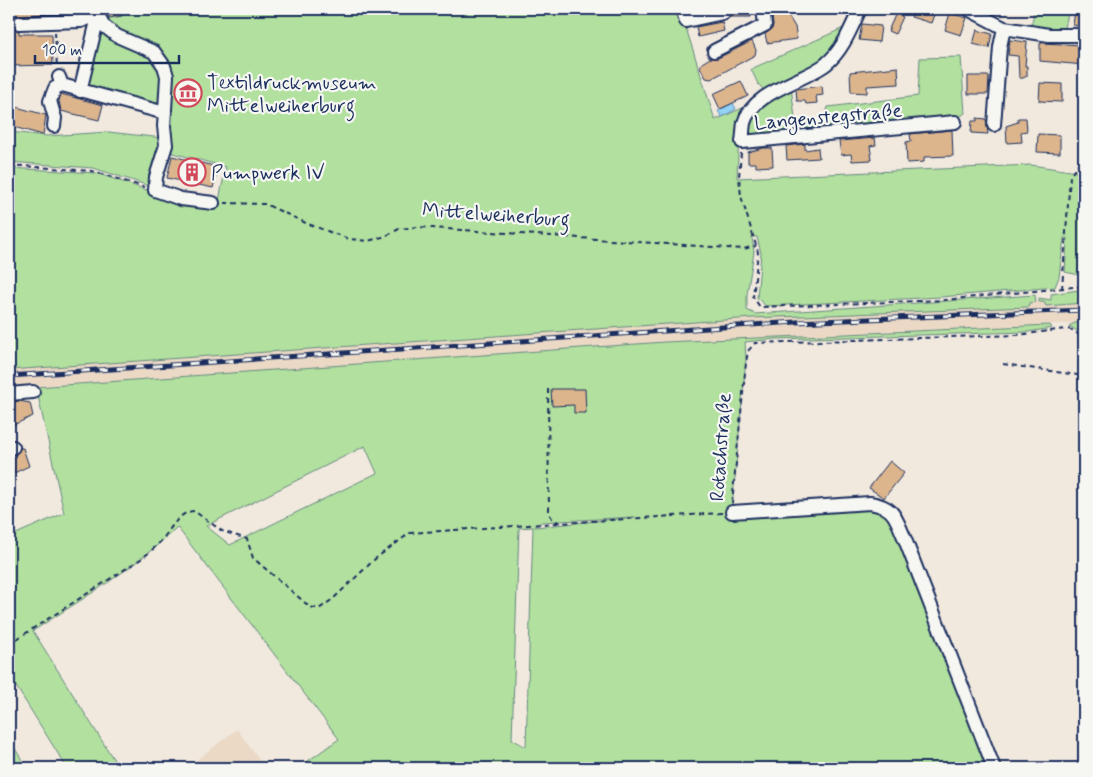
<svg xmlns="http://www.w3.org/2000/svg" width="1093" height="777" viewBox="0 0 1093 777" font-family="Mynerve,sans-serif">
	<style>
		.built { fill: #ebd9c6 }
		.green { fill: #b2e09f; stroke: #66887e; fill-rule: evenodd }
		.water { fill: #93d2f4; stroke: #6391b8 }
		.building { fill: #dcb58d; stroke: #1b2f5e }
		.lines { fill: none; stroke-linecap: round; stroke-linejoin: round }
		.minor-tunnel { stroke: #c6c4c4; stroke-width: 12; stroke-dasharray: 12 6; stroke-linecap: butt }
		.minor-casing { stroke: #1b2f5e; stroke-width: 16 }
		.path { stroke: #1b2f5e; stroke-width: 2; stroke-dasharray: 5 4; stroke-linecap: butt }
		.minor { stroke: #f6f6f2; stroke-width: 12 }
		.rail-casing { stroke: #1b2f5e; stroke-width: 5 }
		.rail { stroke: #f6f6f2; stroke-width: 3; stroke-dasharray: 9; stroke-linecap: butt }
		.labels { text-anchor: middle; stroke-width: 4.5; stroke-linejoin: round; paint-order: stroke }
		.poi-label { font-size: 20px; fill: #1b2f5e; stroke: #f6f6f2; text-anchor: start }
		.street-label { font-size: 20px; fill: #1b2f5e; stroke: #f6f6f2 }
	</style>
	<rect width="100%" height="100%" fill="#f1e9de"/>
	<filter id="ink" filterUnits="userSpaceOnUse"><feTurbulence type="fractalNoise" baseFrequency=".02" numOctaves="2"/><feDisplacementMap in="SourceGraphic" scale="10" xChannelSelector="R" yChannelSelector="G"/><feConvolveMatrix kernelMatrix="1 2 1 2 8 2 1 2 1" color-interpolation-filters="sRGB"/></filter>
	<g filter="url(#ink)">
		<!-- built -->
		<path class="built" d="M1034,302h9l4,4 37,-3v20l-419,19 -656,47v-19l744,-52 274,-11 1,-3z
			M237,729l28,39h-71v-6z"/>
		<!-- green -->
		<path class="green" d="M102,9h578l35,111 30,-13 -6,25 -2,46 294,-13 53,8v103l-19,-4 2,-34h-3l-5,39 -4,10 -114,10 -175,9 -9,-8 4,-45 -4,-16h-5l2,15 -7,42v16l8,4 280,-19 1,7 -7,1 -1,4 -275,11 -744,52v-202l87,5 60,20 56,15 7,-8 7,-33 -57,-15 -1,-39 -84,-23z
			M1035,9h34l-5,23 -34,-2z
			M848,26l-18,31 -65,34 -7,-7 -7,-15z
			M961,57l4,56 -7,5 -210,19v-16l8,-11 35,-23 5,38 27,-1 5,-17 90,-11 2,-38z
			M9,132l38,4 61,-4 55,6 -10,49 -60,-19 -84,-6z
			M1079,290l5,1v12l-38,3 -2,-4h-5v-4l12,2v-6z
			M1075,323h9v12l-15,-9z
			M1050,325l2,3 -24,4 -252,7 -31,3 1,17 -14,149 121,-8 41,6 5,30 91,232h-692l41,-29 -162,-212c-42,42 -94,71 -144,104l86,137h-52l-58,-93v-138l55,-24 -28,-126 629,-45zM365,446l12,27 -147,72 -24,-19zM635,517l-100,10v-1l7,-4zM533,527l-7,220 -14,-8 7,-211z
			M9,739l18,29h-18z"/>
		<!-- water -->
		<path class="water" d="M733,103l3,6 -14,8 -4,-6z"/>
		<!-- building -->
		<path class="building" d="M9,9h36v5l-30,2 -4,8 4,6 4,1v3h33l1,31 -44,1z
			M108,9h13l1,7 -13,2z
			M731,9h20v8h-21z
			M771,9h13l11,18 2,12 -30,4 -2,-9 7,-5 1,-4z
			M913,9h23l-5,14 -20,-6z
			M1075,10l9,1v16l-11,-2z
			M896,13l7,4 -8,17 -7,-3z
			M950,13l17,5 -6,17 -16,-5z
			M722,22l2,9 -26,6 -2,-10z
			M862,24l19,2 -2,16 -20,-2z
			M977,30l15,4 -3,14 -16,-4z
			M1010,40l17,2 -2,24h2v10l-4,2h-4l-1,-22 -10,-1z
			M752,41l4,9 -1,5 -44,24 -5,-1 -6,-11 2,-4 8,-5h8z
			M1040,43l44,2v20l-44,-4z
			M898,67l1,17 -32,2v7l-16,-1 -1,-20z
			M968,76h21l-1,18h-20z
			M741,81l7,15 -28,13 -7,-15z
			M1040,83l22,1v18l-23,-1z
			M182,86l15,4 -1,13 -17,-7z
			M822,86l1,9 -7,1 1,7 -11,1 -1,-3h-8l-1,-12z
			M61,94l42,11 -4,15 -38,-9 -2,-10z
			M16,107l30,8 -3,20 -33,-9z
			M977,118l9,1 2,15 -17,-1 1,-12h5z
			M1018,118h8l1,13 -6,1 1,10 -15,1 -1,-17 12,-4z
			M952,130l1,26 -29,1v5l-17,1 -1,-21 5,-1 -1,-7z
			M1038,134l22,1v18l-23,-1z
			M875,138l1,7 -6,1 2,14 -20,1 -1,-7 -10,1 -2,-14z
			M805,144v6l13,-2 1,10 -32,2 -1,-14z
			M763,148h9l1,18 -17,1v-4h-8v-11z
			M172,156l46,11 -5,21 -46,-10z
			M551,389h34l1,24h-12v-8l-22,1z
			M19,401l11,2 3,13 -24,11v-24z
			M21,448h2l6,18 -15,7 -5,-14z
			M890,461l14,12 -20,25 -15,-10z"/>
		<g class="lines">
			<!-- minor-tunnel -->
			<path class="minor-tunnel" d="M9,23h10"/>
			<!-- minor casing -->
			<g class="minor-casing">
				<path id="minor" d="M682,9l4,12 37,-8v-4
					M860,9c-9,19 -17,41 -34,55 -23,18 -73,27 -82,59 -1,6 -1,13 -2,19l213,-20
					M968,9l36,19 45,7h35
					M98,15l6,11 13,10 37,16 10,14 3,10 -3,50 2,19 -10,32 -1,13 26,9 32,4
					M19,23l62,-2 17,-6
					M714,51l51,-26 -2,-16
					M59,77l3,8 103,28
					M80,91l19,-78
					M994,125l6,-78 4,-19
					M54,126l1,-8 -5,-17 5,-13 7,-3
					M9,394l24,-2
					M9,449l4,-2
					M732,512l138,-9c24,4 25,13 34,34l90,231"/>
			</g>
			<!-- path -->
			<path class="path" d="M55,32l2,36
				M741,153l-2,24 2,19 17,56 -5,45 7,10 184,-7 140,-14
				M9,165l83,6 52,16
				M224,203l41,1 43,20 41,15 19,2 18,-5 13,-7 19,-2 325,22 13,-3
				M1062,289l8,-113 11,-16 3,-16
				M1003,364l81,12
				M548,389l1,124 4,7 8,3 161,-10
				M732,503l14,-140 2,-12 7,-8 263,-8 48,-6 6,1 12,8
				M9,644l135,-87c5,-5 11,-9 15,-14 11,-11 18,-31 35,-32l28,20 25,8 6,19 57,49 9,2 14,-10 43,-41 34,-25 148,-10"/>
			<!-- minor -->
			<use href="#minor" class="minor"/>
			<!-- rail casing -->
			<g class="rail-casing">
				<path id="rail" d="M9,376l787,-54 288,-12"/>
			</g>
			<!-- rail -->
			<use href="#rail" class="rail"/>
		</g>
	</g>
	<!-- icons -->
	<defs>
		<g id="museum-ring" transform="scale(1.4375)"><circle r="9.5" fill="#f6f6f2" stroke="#d1495b" stroke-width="1.5"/><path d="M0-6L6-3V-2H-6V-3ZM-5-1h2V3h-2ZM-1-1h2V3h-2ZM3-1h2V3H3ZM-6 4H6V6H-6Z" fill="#d1495b"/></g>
		<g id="building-ring" transform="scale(1.4375)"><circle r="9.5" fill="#f6f6f2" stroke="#d1495b" stroke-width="1.5"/><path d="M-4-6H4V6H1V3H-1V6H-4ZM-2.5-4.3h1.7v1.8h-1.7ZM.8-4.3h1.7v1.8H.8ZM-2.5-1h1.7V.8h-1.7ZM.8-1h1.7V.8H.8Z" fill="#d1495b"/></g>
	</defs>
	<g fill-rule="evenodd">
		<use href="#museum-ring" x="188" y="93"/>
		<use href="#building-ring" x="192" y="172"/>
	</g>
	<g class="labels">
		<!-- poi labels -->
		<g class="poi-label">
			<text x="207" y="89">Textildruckmuseum<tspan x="207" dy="23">Mittelweiherburg</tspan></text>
			<text x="211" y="179">Pumpwerk IV</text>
		</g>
		<!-- street labels -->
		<g class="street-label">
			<text transform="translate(828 116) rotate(-5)" y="7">Langenstegstraße</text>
			<text transform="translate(496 214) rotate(4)" y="7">Mittelweiherburg</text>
			<text transform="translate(720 447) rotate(-86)" y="7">Rotachstraße</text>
		</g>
	</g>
	<!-- margin -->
	<rect width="1093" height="777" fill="none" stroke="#f6f6f2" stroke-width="30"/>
	<rect x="15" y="15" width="1063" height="747" fill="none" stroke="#1b2f5e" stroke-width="2" filter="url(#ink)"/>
	<!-- scale -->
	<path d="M35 55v8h144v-8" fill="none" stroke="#1b2f5e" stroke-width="2.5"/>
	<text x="42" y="55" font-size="15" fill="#1b2f5e" stroke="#f6f6f2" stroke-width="4" paint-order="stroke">100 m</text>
</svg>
